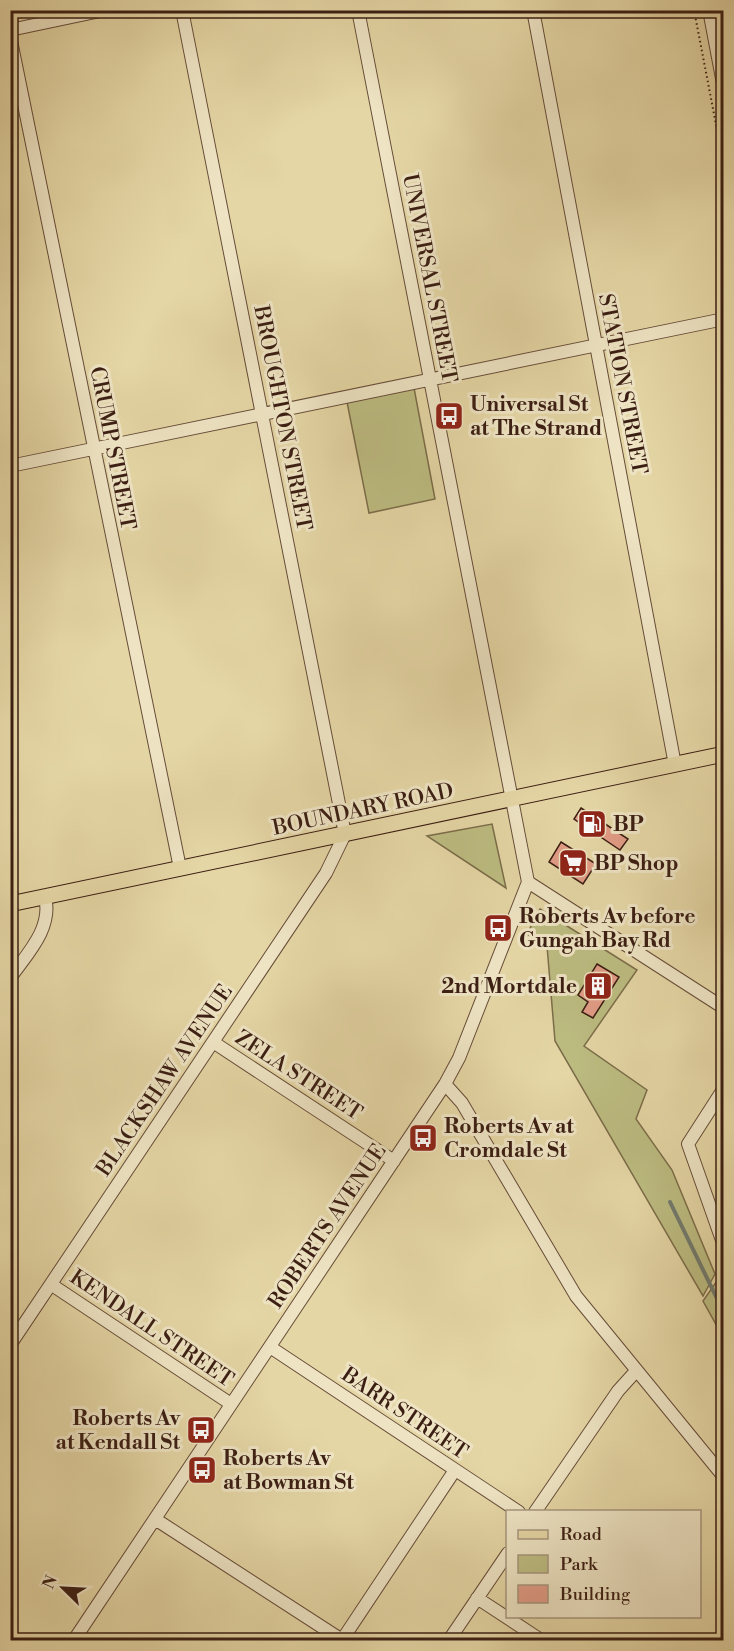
<svg xmlns="http://www.w3.org/2000/svg" width="734" height="1651" viewBox="0 0 734 1651" font-family="'Libre Bodoni',serif">
	<style>
		.green { fill: #bcbc81; stroke: #7c6d4a; stroke-width: 1.5 }
		.lines { fill: none; stroke-linecap: round; stroke-linejoin: round }
		.stream { stroke: #727b6e; stroke-width: 4 }
		.building { fill: #e29c87; stroke: #3b1e13; stroke-width: 1.5 }
		.minor-casing { stroke: #664c38; stroke-width: 14 }
		.major-casing { stroke: #3b1e13; stroke-width: 17 }
		.path { stroke: #3b1e13; stroke-width: 2; stroke-dasharray: 1.5 3; stroke-linecap: butt }
		.minor { stroke: #eee4c4; stroke-width: 12 }
		.major { stroke: #e5d6a5; stroke-width: 15 }
		.labels { text-anchor: middle; stroke-width: 6; stroke-linejoin: round; paint-order: stroke }
		.street-label { font-size: 21px; fill: #3b1e13; stroke: #eee4c4 }
		.poi-label { font-size: 21px; font-weight: bold; fill: #3b1e13; stroke: #eee4c4; text-anchor: start }
	</style>
	<rect width="100%" height="100%" fill="#e5d6a5"/>
	<filter id="stains"><feTurbulence type="fractalNoise" baseFrequency=".00333" numOctaves="4"/><feColorMatrix values="0 0 0 0 .2 0 0 0 0 .09 0 0 0 0 .02 0 0 0 .5 -.17"/></filter>
	<radialGradient id="worn" r=".72"><stop offset=".6" stop-color="#630" stop-opacity="0"/><stop offset="1" stop-color="#630" stop-opacity=".3"/></radialGradient>
	<!-- green -->
	<path class="green" d="M414,388l21,111 -66,14 -22,-111z
		M492,824l14,64 -79,-52z
		M540,909l97,61 -53,76 63,44 -11,29 36,51 43,104 -12,22 -148,-255 -8,-95 -20,-12z
		M719,1278l4,3v56l-20,-36z"/>
	<g class="lines">
		<!-- stream -->
		<path class="stream" d="M670,1202l54,111"/>
	</g>
	<!-- building -->
	<path class="building" d="M581,808l47,31 -8,11 -46,-31z
		M561,842l35,22 -13,20 -34,-22z
		M597,964l22,13 -26,41 -11,-6 6,-10 -10,-7z"/>
	<g class="lines">
		<!-- minor casing -->
		<g class="minor-casing">
			<path id="minor" d="M533,10l142,755
				M709,10l15,79
				M10,30l95,-20
				M10,36l170,832
				M10,466l714,-147
				M528,882l196,126
				M10,888l4,15
				M10,978c17,-24 43,-50 35,-81
				M213,1042l181,119
				M445,1084l17,19 114,193 148,181
				M724,1088l-36,56 36,102
				M52,1285l179,119
				M10,1345l316,-472 19,-39 -163,-824
				M270,1347l249,165
				M535,1512l83,-121 18,-20
				M155,1519l187,121 113,-170
				M477,1598l64,42
				M74,1640l371,-556 14,-26 69,-176 -170,-872
				M449,1640l59,-87"/>
		</g>
		<!-- major casing -->
		<g class="major-casing">
			<path id="major" d="M10,904l714,-150"/>
		</g>
		<!-- path -->
		<path class="path" d="M694,10l30,156"/>
		<!-- minor -->
		<use href="#minor" class="minor"/>
		<!-- major -->
		<use href="#major" class="major"/>
	</g>
	<!-- icons -->
	<defs>
		<g id="bus-square" transform="scale(1.5)"><rect x="-9" y="-9" width="18" height="18" rx="4" fill="#8f2418" stroke="#eee4c4"/><path d="M-5-6H5V4H4V6H2V4H-2V6H-4V4H-5ZM-3.5-4V0h7V-4ZM-3.5 1.2v1.5H-2V1.2ZM2 1.2v1.5H3.5V1.2Z" fill="#fff"/></g>
		<g id="fuel-square" transform="scale(1.5)"><rect x="-9" y="-9" width="18" height="18" rx="4" fill="#8f2418" stroke="#eee4c4"/><path d="M-5.5-6h7V0h2V4h1.3V-2.5L3-4.5l.8-.8L6-3V5H2.5V1h-1V6h-7ZM-4.2-4.7v3.2H.2V-4.7Z" fill="#fff"/></g>
		<g id="supermarket-square" transform="scale(1.5)"><rect x="-9" y="-9" width="18" height="18" rx="4" fill="#8f2418" stroke="#eee4c4"/><path d="M-6-5.5h2.5l.6 2H6L4.5 2H-2.5L-4.4-4H-6ZM-1.5 3.2a1.3 1.3 0 1 0 .1 0ZM3 3.2a1.3 1.3 0 1 0 .1 0Z" fill="#fff"/></g>
		<g id="building-square" transform="scale(1.5)"><rect x="-9" y="-9" width="18" height="18" rx="4" fill="#8f2418" stroke="#eee4c4"/><path d="M-4-6H4V6H1V3H-1V6H-4ZM-2.5-4.3h1.7v1.8h-1.7ZM.8-4.3h1.7v1.8H.8ZM-2.5-1h1.7V.8h-1.7ZM.8-1h1.7V.8H.8Z" fill="#fff"/></g>
	</defs>
	<g fill-rule="evenodd">
		<use href="#bus-square" x="449" y="416"/>
		<use href="#fuel-square" x="592" y="824"/>
		<use href="#supermarket-square" x="573" y="863"/>
		<use href="#bus-square" x="498" y="928"/>
		<use href="#building-square" x="598" y="986"/>
		<use href="#bus-square" x="423" y="1138"/>
		<use href="#bus-square" x="201" y="1430"/>
		<use href="#bus-square" x="202" y="1470"/>
	</g>
	<g class="labels">
		<!-- street labels -->
		<g class="street-label">
			<text transform="translate(430 278) rotate(79)" y="7">UNIVERSAL STREET</text>
			<text transform="translate(623 384) rotate(79)" y="7">STATION STREET</text>
			<text transform="translate(283 418) rotate(79)" y="7">BROUGHTON STREET</text>
			<text transform="translate(113 448) rotate(79)" y="7">CRUMP STREET</text>
			<text transform="translate(363 809) rotate(-12)" y="7">BOUNDARY ROAD</text>
			<text transform="translate(299 1075) rotate(33)" y="7">ZELA STREET</text>
			<text transform="translate(164 1080) rotate(-56)" y="7">BLACKSHAW AVENUE</text>
			<text transform="translate(327 1226) rotate(-56)" y="7">ROBERTS AVENUE</text>
			<text transform="translate(152 1328) rotate(34)" y="7">KENDALL STREET</text>
			<text transform="translate(405 1413) rotate(34)" y="7">BARR STREET</text>
		</g>
		<!-- poi labels -->
		<g class="poi-label">
			<text x="470" y="411">Universal St<tspan x="470" dy="24">at The Strand</tspan></text>
			<text x="613" y="831">BP</text>
			<text x="594" y="870">BP Shop</text>
			<text x="519" y="923">Roberts Av before<tspan x="519" dy="24">Gungah Bay Rd</tspan></text>
			<text x="577" y="993" text-anchor="end">2nd Mortdale</text>
			<text x="444" y="1133">Roberts Av at<tspan x="444" dy="24">Cromdale St</tspan></text>
			<text x="180" y="1425" text-anchor="end">Roberts Av<tspan x="180" dy="24">at Kendall St</tspan></text>
			<text x="223" y="1465">Roberts Av<tspan x="223" dy="24">at Bowman St</tspan></text>
		</g>
	</g>
	<!-- margin -->
	<rect width="734" height="1651" fill="none" stroke="#e5d6a5" stroke-width="36"/>
	<rect x="12" y="12" width="710" height="1627" fill="none" stroke="#3b1e13" stroke-width="3"/>
	<rect x="18" y="18" width="698" height="1615" fill="none" stroke="#3b1e13" stroke-width="1.5"/>
	<!-- legend -->
	<rect x="506" y="1510" width="195" height="108" fill="#eee4c4" stroke="#a6957d" stroke-width="1.5"/>
	<rect x="518" y="1530" width="30" height="9" fill="#e5d6a5" stroke="#a6957d" stroke-width="1.5"/>
	<text x="560" y="1540" font-size="18" fill="#3b1e13">Road</text>
	<rect x="518" y="1555" width="30" height="18" fill="#bcbc81" stroke="#a6957d" stroke-width="1.5"/>
	<text x="560" y="1570" font-size="18" fill="#3b1e13">Park</text>
	<rect x="518" y="1585" width="30" height="18" fill="#e29c87" stroke="#a6957d" stroke-width="1.5"/>
	<text x="560" y="1600" font-size="18" fill="#3b1e13">Building</text>
	<!-- north arrow -->
	<g transform="translate(63 1588) rotate(294)" stroke="#eee4c4" stroke-width="4.5" paint-order="stroke">
	<path d="M0-4.5L10 22L0 15L-10 22Z" fill="#3b1e13"/>
	<text y="-9" font-size="16" font-weight="bold" text-anchor="middle" fill="#3b1e13">N</text>
	</g>
	<rect width="100%" height="100%" filter="url(#stains)"/>
	<rect width="100%" height="100%" fill="url(#worn)"/>
</svg>
